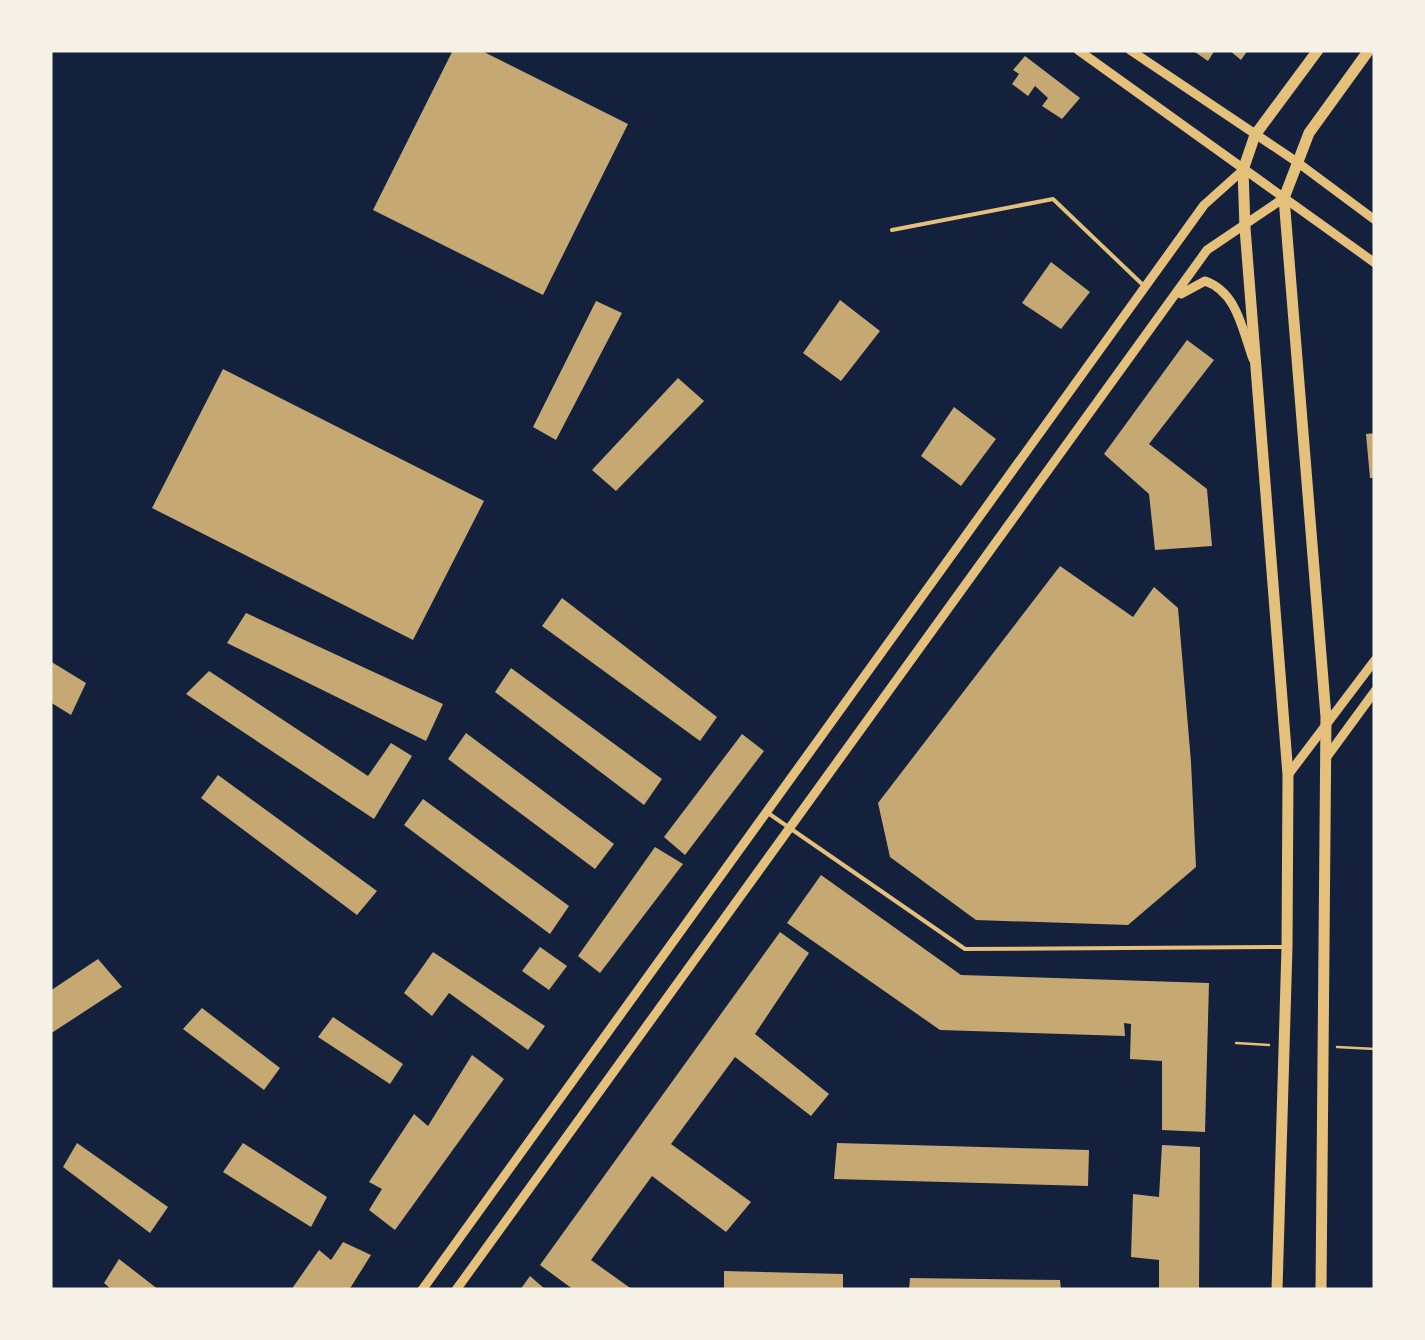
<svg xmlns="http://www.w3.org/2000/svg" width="1425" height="1340" viewBox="0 0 1425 1340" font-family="'Alegreya Sans',sans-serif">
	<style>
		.building { fill: #c6a872 }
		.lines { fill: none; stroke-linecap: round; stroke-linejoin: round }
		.path { stroke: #e5c07b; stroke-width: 2.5 }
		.service { stroke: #e5c07b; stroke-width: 4 }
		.secondary { stroke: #e5c07b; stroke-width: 9 }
		.trunk { stroke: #e5c07b; stroke-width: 11 }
	</style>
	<rect width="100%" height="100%" fill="#14213d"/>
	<!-- building -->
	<path class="building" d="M453,50h27l148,74 -85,171 -170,-85z
		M1192,50h23l-7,11z
		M1229,50h19l-7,10z
		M1025,56l55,42 -18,21 -20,-13 6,-8 -13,-12 -7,10 -16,-12 7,-10 -6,-4z
		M1051,262l39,30 -29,37 -39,-26z
		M840,300l40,31 -39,50 -38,-28z
		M596,301l26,12 -66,127 -23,-13z
		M1187,340l27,20 -65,84 58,45 5,57 -57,4 -6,-56 -45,-40z
		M223,369l261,132 -71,139 -261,-132z
		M678,378l26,23 -88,90 -24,-21z
		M954,407l42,32 -35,47 -40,-30z
		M1375,433v45h-5l-4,-44z
		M1060,566l73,51 21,-30 24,21 13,154 5,105 -68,58 -152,-5 -86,-63 -12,-54z
		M562,598l155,119 -17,24 -158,-115z
		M246,613l197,91 -17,37 -199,-98z
		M50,661l36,22 -15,32 -21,-13z
		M511,668l151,111 -18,26 -149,-113z
		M209,671l159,105 23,-33 21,13 -38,63 -188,-125z
		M466,733l148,111 -19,25 -147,-110z
		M742,734l22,17 -79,104 -21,-18z
		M218,775l159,116 -20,24 -156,-117z
		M423,799l146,107 -19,28 -146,-109z
		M655,847l28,17 -83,109 -22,-17z
		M821,875l140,100 248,8 -4,149 -43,-2v-69l-32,-2 1,-35 -7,-1 1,13 -185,-6 -153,-107z
		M780,932l29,21 -54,81 74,60 -18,22 -76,-59 -64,87 80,58 -25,30 -74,-56 -61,84 42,30h-59l-34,-25z
		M540,947l27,19 -18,24 -27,-19z
		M433,952l112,74 -17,24 -79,-57 -17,23 -28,-23z
		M98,959l24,28 -72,47v-43z
		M202,1008l78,60 -16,22 -81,-61z
		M333,1017l70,47 -13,20 -72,-47z
		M472,1055l32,24 -109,151 -26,-20 13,-21 -13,-7 45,-68 14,12z
		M77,1143l91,64 -18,26 -87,-66z
		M243,1143l84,54 -16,30 -88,-55z
		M837,1143l252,7 -1,36 -254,-7z
		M1162,1145l38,2 -1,143h-40v-30l-28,-3 2,-63 26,3z
		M343,1242l28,13 -22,35h-58l28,-40 12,10z
		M119,1259l40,31h-47l-8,-7z
		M724,1271l119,3v16h-119z
		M530,1276l16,14h-26z
		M910,1278l150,2 1,10h-152z"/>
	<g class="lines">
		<!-- path -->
		<path class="path" d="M1236,1043l33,2
			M1337,1047l38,2"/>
		<!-- service -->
		<path class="service" d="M892,230l161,-31 90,86
			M768,813l197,136 321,-2"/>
		<!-- secondary -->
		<path class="secondary" d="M1078,50l297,213
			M1130,50l167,112 78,58
			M1181,294l24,-13c32,11 37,48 48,78
			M1326,758l49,-67
			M1288,775l87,-115
			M422,1290l782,-1085 39,-35
			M456,1290l751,-1040 77,-52"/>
		<!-- trunk -->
		<path class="trunk" d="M1277,1290l10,-343 1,-172 -43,-547 -2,-58 12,-35 63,-85
			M1321,1290l5,-573 -42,-519 25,-65 60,-83"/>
	</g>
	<!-- border -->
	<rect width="1425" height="1340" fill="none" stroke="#f6f1e7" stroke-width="105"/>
</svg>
